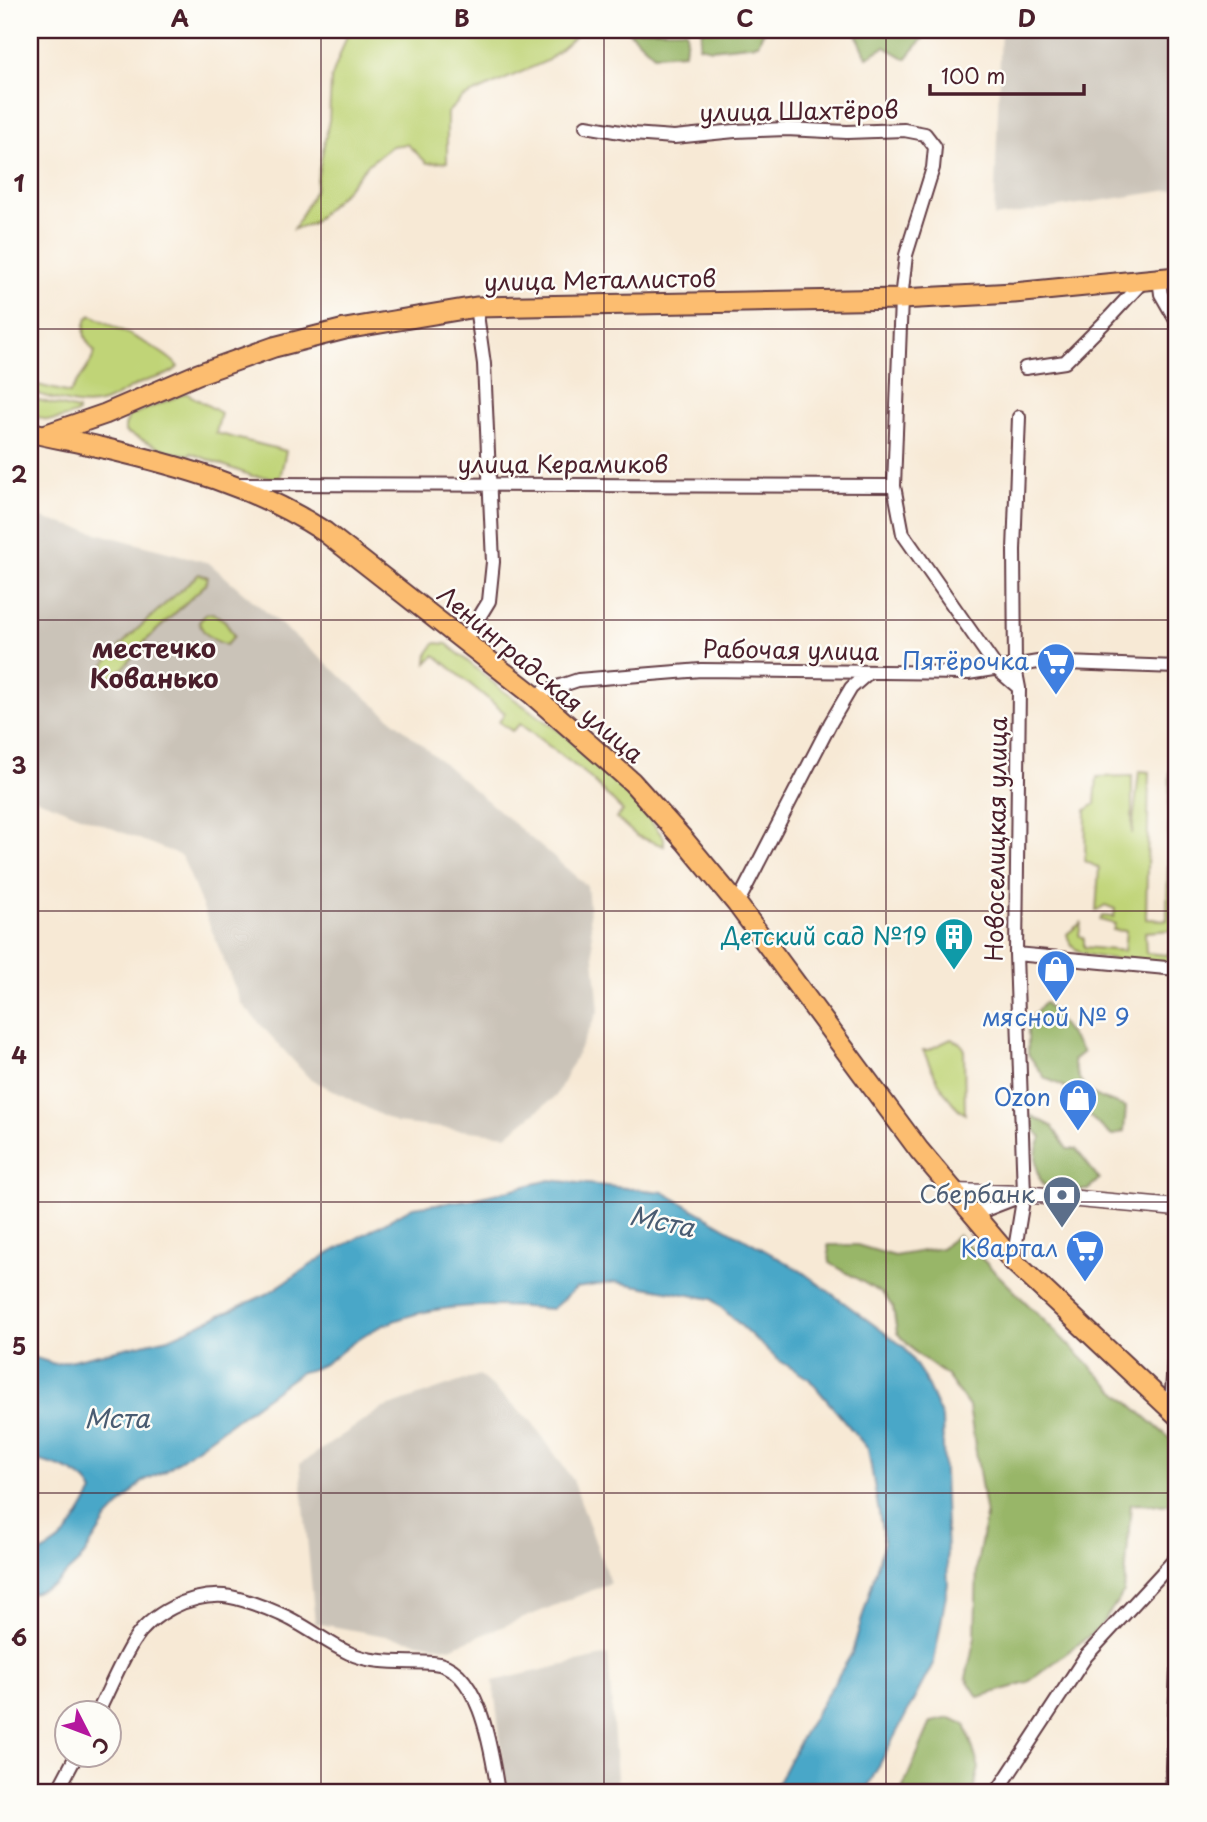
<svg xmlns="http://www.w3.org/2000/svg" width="1207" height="1822" viewBox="0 0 1207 1822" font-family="'Playpen Sans',sans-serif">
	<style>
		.industrial { fill: #cac3b8 }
		.green { fill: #c0d477; stroke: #857a51; stroke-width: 2 }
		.forest { fill: #98b668; stroke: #716a4a; stroke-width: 2 }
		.water { fill: #49a7c8; stroke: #4a637a; stroke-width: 2 }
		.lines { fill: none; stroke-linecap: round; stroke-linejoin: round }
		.minor-casing { stroke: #643d44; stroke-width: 16 }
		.tertiary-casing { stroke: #643d44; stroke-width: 19 }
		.primary-casing { stroke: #643d44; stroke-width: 23 }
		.minor { stroke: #fff; stroke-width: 12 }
		.tertiary { stroke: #fff; stroke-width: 16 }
		.primary { stroke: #fcbd6f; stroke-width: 19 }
		.grid { fill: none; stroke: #4a1f2b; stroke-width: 2; stroke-opacity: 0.55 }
		.labels { text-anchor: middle; stroke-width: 5; stroke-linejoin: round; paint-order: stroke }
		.street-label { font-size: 24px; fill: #4a1f2b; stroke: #fdfcf7 }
		.shop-label { font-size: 24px; fill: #366cbe; stroke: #fdfcf7; text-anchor: end }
		.culture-label { font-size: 24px; fill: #0d838f; stroke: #fdfcf7; text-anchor: end }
		.service-label { font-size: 24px; fill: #4e5e75; stroke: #fdfcf7; text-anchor: end }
		.neighbourhood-label { font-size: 26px; font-weight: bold; fill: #4a1f2b; stroke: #fdfcf7 }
		.water-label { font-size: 26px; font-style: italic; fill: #4a5c72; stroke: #fdfcf7 }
		.neatline { fill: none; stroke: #4a1f2b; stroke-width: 2.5 }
		.grid-label { font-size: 23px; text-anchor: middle; font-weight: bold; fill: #4a1f2b }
	</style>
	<rect width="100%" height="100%" fill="#fdfcf7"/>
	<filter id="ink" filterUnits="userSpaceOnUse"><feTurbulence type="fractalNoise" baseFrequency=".0143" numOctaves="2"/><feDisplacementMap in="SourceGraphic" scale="14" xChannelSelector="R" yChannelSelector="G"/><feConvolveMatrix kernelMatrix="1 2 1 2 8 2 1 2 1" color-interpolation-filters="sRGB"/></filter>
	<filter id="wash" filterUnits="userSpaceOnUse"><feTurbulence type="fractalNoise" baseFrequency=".00686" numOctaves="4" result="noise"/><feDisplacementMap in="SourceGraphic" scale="28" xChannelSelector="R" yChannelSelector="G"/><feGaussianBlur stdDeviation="1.57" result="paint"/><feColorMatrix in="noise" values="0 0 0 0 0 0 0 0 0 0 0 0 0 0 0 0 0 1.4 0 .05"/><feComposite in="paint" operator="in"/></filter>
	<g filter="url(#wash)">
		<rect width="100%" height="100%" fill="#f7e9d5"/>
		<!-- industrial -->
		<path class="industrial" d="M1001,30h176v159l-183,28z
			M30,515l179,48 378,323 12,124 -43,86 -49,39 -111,-12 -87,-45 -68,-75 -59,-147 -152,-60z
			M479,1375l53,47 41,58 37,103 -160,65 -135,-25 -15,-159 81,-55z
			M608,1655l10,137h-111l-14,-111z"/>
		<!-- green -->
		<path class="green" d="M349,30h234l-36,31 -85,37 -15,15v49l-20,1 -20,-19 -15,2 -26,20 -20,24 -35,34 -17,5 21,-39 14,-70 2,-41z
			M92,315c19,11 76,36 86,52 -9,10 -23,10 -35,15 -13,5 -25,15 -39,20 -24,8 -50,-4 -74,-10v-9l40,10c8,-14 20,-25 25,-41 -10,-12 -14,-18 -8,-34z
			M186,393l35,20 -5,20 70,18 -6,27 -28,-2 -61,-23 -1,2 -20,-3 -45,-20v-6l4,-10z
			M30,398l48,12v3c-21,7 -30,12 -48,-1z
			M199,574l9,3 -2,7 -68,64c-7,11 -17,26 -30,31l-7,-7c6,-20 78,-80 98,-98z
			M213,613l12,8 9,15 -8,9c-13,-5 -23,-10 -27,-23l7,-8z
			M435,643l12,1 56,47 67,48 50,43 44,56v8l-27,-10 -21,-18 7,-7 -36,-36 -67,-51 -8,7 -13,-9 6,-9 -70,-58 -8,8 1,-10z
			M1139,771l10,1 -3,147 21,1 3,-148 7,8 -3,150 -29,2 1,21 22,2 4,-12h5l-2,18c-18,2 -81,-1 -96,-10 -8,-4 -10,-9 -12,-17l14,-11 -2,12 5,4v8l40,4 2,-20 -13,-1 2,-6 -15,-4 2,-4 12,1 1,-8 -10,-4 -9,6 3,-43 -14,-7 1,-51 9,-6 2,-27 35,-1v58z
			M951,1039l9,4 4,5 1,66c-20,-14 -32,-42 -42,-64h5z"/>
		<!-- forest -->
		<path class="forest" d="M627,30h58l2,3 -2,20 -31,2z
			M702,30h62l-6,14 -47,5 -12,-3z
			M858,30h72l-24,29 -21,-12 -18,10 -10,-21z
			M1045,1002l38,50 -10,8c8,36 23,36 53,47l-2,24 -12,5 -31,-27 -16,-22 -20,-9 -17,-24v-33z
			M1032,1116l20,10 15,23h9l23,30 -11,11h-22l-23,-5c-8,-15 -10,-34 -1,-48l-13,-12z
			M958,1235l152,151 65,57 2,62 -46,-1 -7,88 -26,37 -71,54 -49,14 -12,-19 9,-41 2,-73 9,-48 -17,-109 -22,-31 -30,-22 -20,-21 -4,-26 -10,-13 -53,-31 -2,-18h29l37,11 47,-8z
			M950,1718l15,6 14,44 -6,24h-72l30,-70z"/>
		<!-- water -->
		<path class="water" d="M550,1180l113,12 138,79 103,76 19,29 19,42 6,166 -14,78 -69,130h-92l29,-56 50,-83 32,-111 -16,-93 -59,-70 -32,-20 -65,-60 -96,-17 -40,6 -24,21c-64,-5 -128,-8 -186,25 -26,15 -34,32 -65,38l-136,99 -22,10 -36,38 -27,42 -26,24 -24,9v-37c38,-14 44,-33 63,-65 -9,-21 -42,-29 -63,-33v-103l25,8 114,-26 98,-44 56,-37 90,-50 60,-8z"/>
	</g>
	<g filter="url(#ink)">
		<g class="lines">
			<!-- minor casing -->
			<g class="minor-casing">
				<path id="minor" d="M586,126l46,8 42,3 61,-6 51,-2 61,3 57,-2 21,4 10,13 -2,21 -27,87 -5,44 -7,187 9,48 95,136 21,18
					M1159,278l2,16 16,28
					M1025,368l40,-6 43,-43 36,-39
					M240,484l654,2
					M464,642l25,-41 4,-39 -9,-198 -8,-57
					M533,695l45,-15 123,-10 267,3 70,-11 139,5
					M737,904l94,-182 20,-34 17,-15
					M1016,954l161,15
					M972,1215l49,-19
					M1013,1261l11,-67 -8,-240 3,-266 -4,-21 -1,-117 5,-133
					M1171,1409l6,-98
					M97,1714c12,-24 22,-49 36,-72 18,-29 57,-48 91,-46 14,1 43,12 56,18 24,10 45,28 69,39 26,12 57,8 84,10 48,3 59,93 65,129
					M57,1792l19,-36
					M997,1792l89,-136 91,-99
					M1172,1792l5,-120"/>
			</g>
			<!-- tertiary casing -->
			<g class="tertiary-casing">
				<path id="tertiary" d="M953,1192l71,2 153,14"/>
			</g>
			<!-- primary casing -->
			<g class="primary-casing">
				<path id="primary" d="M30,432c22,6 46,9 69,15 82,19 155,39 226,85l208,163 99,87 53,59 52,63 182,246 94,111 164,154
					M44,435l61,-21 93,-40 76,-27 71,-18 131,-22 425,-8 113,-6 163,-16"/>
			</g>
			<!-- minor -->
			<use href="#minor" class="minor"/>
			<!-- tertiary -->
			<use href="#tertiary" class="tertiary"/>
			<!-- primary -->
			<use href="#primary" class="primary"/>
		</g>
	</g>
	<!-- grid -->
	<path class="grid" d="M321,30v1762M604,30v1762M886,30v1762M30,329h1147M30,620h1147M30,911h1147M30,1202h1147M30,1493h1147"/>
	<!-- icons -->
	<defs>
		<g id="supermarket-pin" transform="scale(2.0125)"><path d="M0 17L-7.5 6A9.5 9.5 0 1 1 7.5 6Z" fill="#3f7fe0" stroke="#fdfcf7"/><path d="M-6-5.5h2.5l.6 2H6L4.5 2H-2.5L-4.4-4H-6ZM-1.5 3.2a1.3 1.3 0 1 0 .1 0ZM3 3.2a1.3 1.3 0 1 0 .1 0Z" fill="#fff"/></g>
		<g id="building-pin" transform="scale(2.0125)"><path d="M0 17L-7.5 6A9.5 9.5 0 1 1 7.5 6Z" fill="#0f9aa8" stroke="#fdfcf7"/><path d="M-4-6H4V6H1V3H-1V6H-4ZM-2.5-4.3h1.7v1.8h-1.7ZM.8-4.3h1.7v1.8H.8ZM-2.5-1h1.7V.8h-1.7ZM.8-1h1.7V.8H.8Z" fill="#fff"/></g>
		<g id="shop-pin" transform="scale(2.0125)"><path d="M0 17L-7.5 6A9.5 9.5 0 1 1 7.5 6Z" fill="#3f7fe0" stroke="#fdfcf7"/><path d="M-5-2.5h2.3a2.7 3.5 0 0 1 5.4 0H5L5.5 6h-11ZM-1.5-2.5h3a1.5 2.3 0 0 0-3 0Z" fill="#fff"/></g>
		<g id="bank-pin" transform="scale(2.0125)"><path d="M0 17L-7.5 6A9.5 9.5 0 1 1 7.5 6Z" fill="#5c6f8a" stroke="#fdfcf7"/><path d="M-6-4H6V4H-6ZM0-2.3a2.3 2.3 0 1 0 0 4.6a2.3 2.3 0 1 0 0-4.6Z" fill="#fff"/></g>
	</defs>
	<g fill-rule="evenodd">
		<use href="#supermarket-pin" x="1056" y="662"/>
		<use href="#building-pin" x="954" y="937"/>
		<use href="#shop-pin" x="1056" y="969"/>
		<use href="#shop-pin" x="1078" y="1098"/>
		<use href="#bank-pin" x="1062" y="1195"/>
		<use href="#supermarket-pin" x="1085" y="1249"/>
	</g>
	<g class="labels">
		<!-- street labels -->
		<g class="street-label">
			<text transform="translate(799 112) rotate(-1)" y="8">улица Шахтёров</text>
			<text transform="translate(600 281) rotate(-1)" y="8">улица Металлистов</text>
			<text x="563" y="473">улица Керамиков</text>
			<text transform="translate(791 651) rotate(1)" y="8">Рабочая улица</text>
			<text transform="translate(540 675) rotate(40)" y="8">Ленинградская улица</text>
			<text transform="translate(997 839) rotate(-89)" y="8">Новоселицкая улица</text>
		</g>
		<!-- shop labels -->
		<g class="shop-label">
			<text x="1029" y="670">Пятёрочка</text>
			<text x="1056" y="1026" text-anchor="middle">мясной № 9</text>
			<text x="1051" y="1106">Ozon</text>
			<text x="1058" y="1257">Квартал</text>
		</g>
		<!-- culture labels -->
		<g class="culture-label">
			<text x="927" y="945">Детский сад №19</text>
		</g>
		<!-- service labels -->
		<g class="service-label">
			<text x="1035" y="1203">Сбербанк</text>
		</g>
		<!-- neighbourhood labels -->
		<g class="neighbourhood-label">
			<text x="154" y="658">местечко<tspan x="154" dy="30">Кованько</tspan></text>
		</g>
		<!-- water labels -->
		<g class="water-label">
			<text transform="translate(662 1222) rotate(12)" y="9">Мста</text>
			<text x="117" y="1428">Мста</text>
		</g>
	</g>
	<!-- margin -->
	<rect width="1207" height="1822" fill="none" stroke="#fdfcf7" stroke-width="77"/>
	<!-- north arrow -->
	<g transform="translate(88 1734) rotate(132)"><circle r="33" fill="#fdfcf7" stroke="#b5a4a5" stroke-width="2"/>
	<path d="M0-5L12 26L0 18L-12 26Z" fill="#b5179e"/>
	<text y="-10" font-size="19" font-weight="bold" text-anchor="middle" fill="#4a1f2b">С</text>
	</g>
	<!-- scale -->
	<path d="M930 84v10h154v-10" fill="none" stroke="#4a1f2b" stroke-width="3.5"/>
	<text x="941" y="84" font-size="21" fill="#4a1f2b" stroke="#fdfcf7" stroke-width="5" paint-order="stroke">100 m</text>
	<rect x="38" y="38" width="1130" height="1746" class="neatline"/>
	<g class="grid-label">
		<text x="180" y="27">A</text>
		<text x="462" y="27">B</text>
		<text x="745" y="27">C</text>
		<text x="1027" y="27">D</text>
		<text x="19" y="192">1</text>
		<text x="19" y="483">2</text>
		<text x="19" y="774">3</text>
		<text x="19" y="1064">4</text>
		<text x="19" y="1355">5</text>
		<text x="19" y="1646">6</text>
	</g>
</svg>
